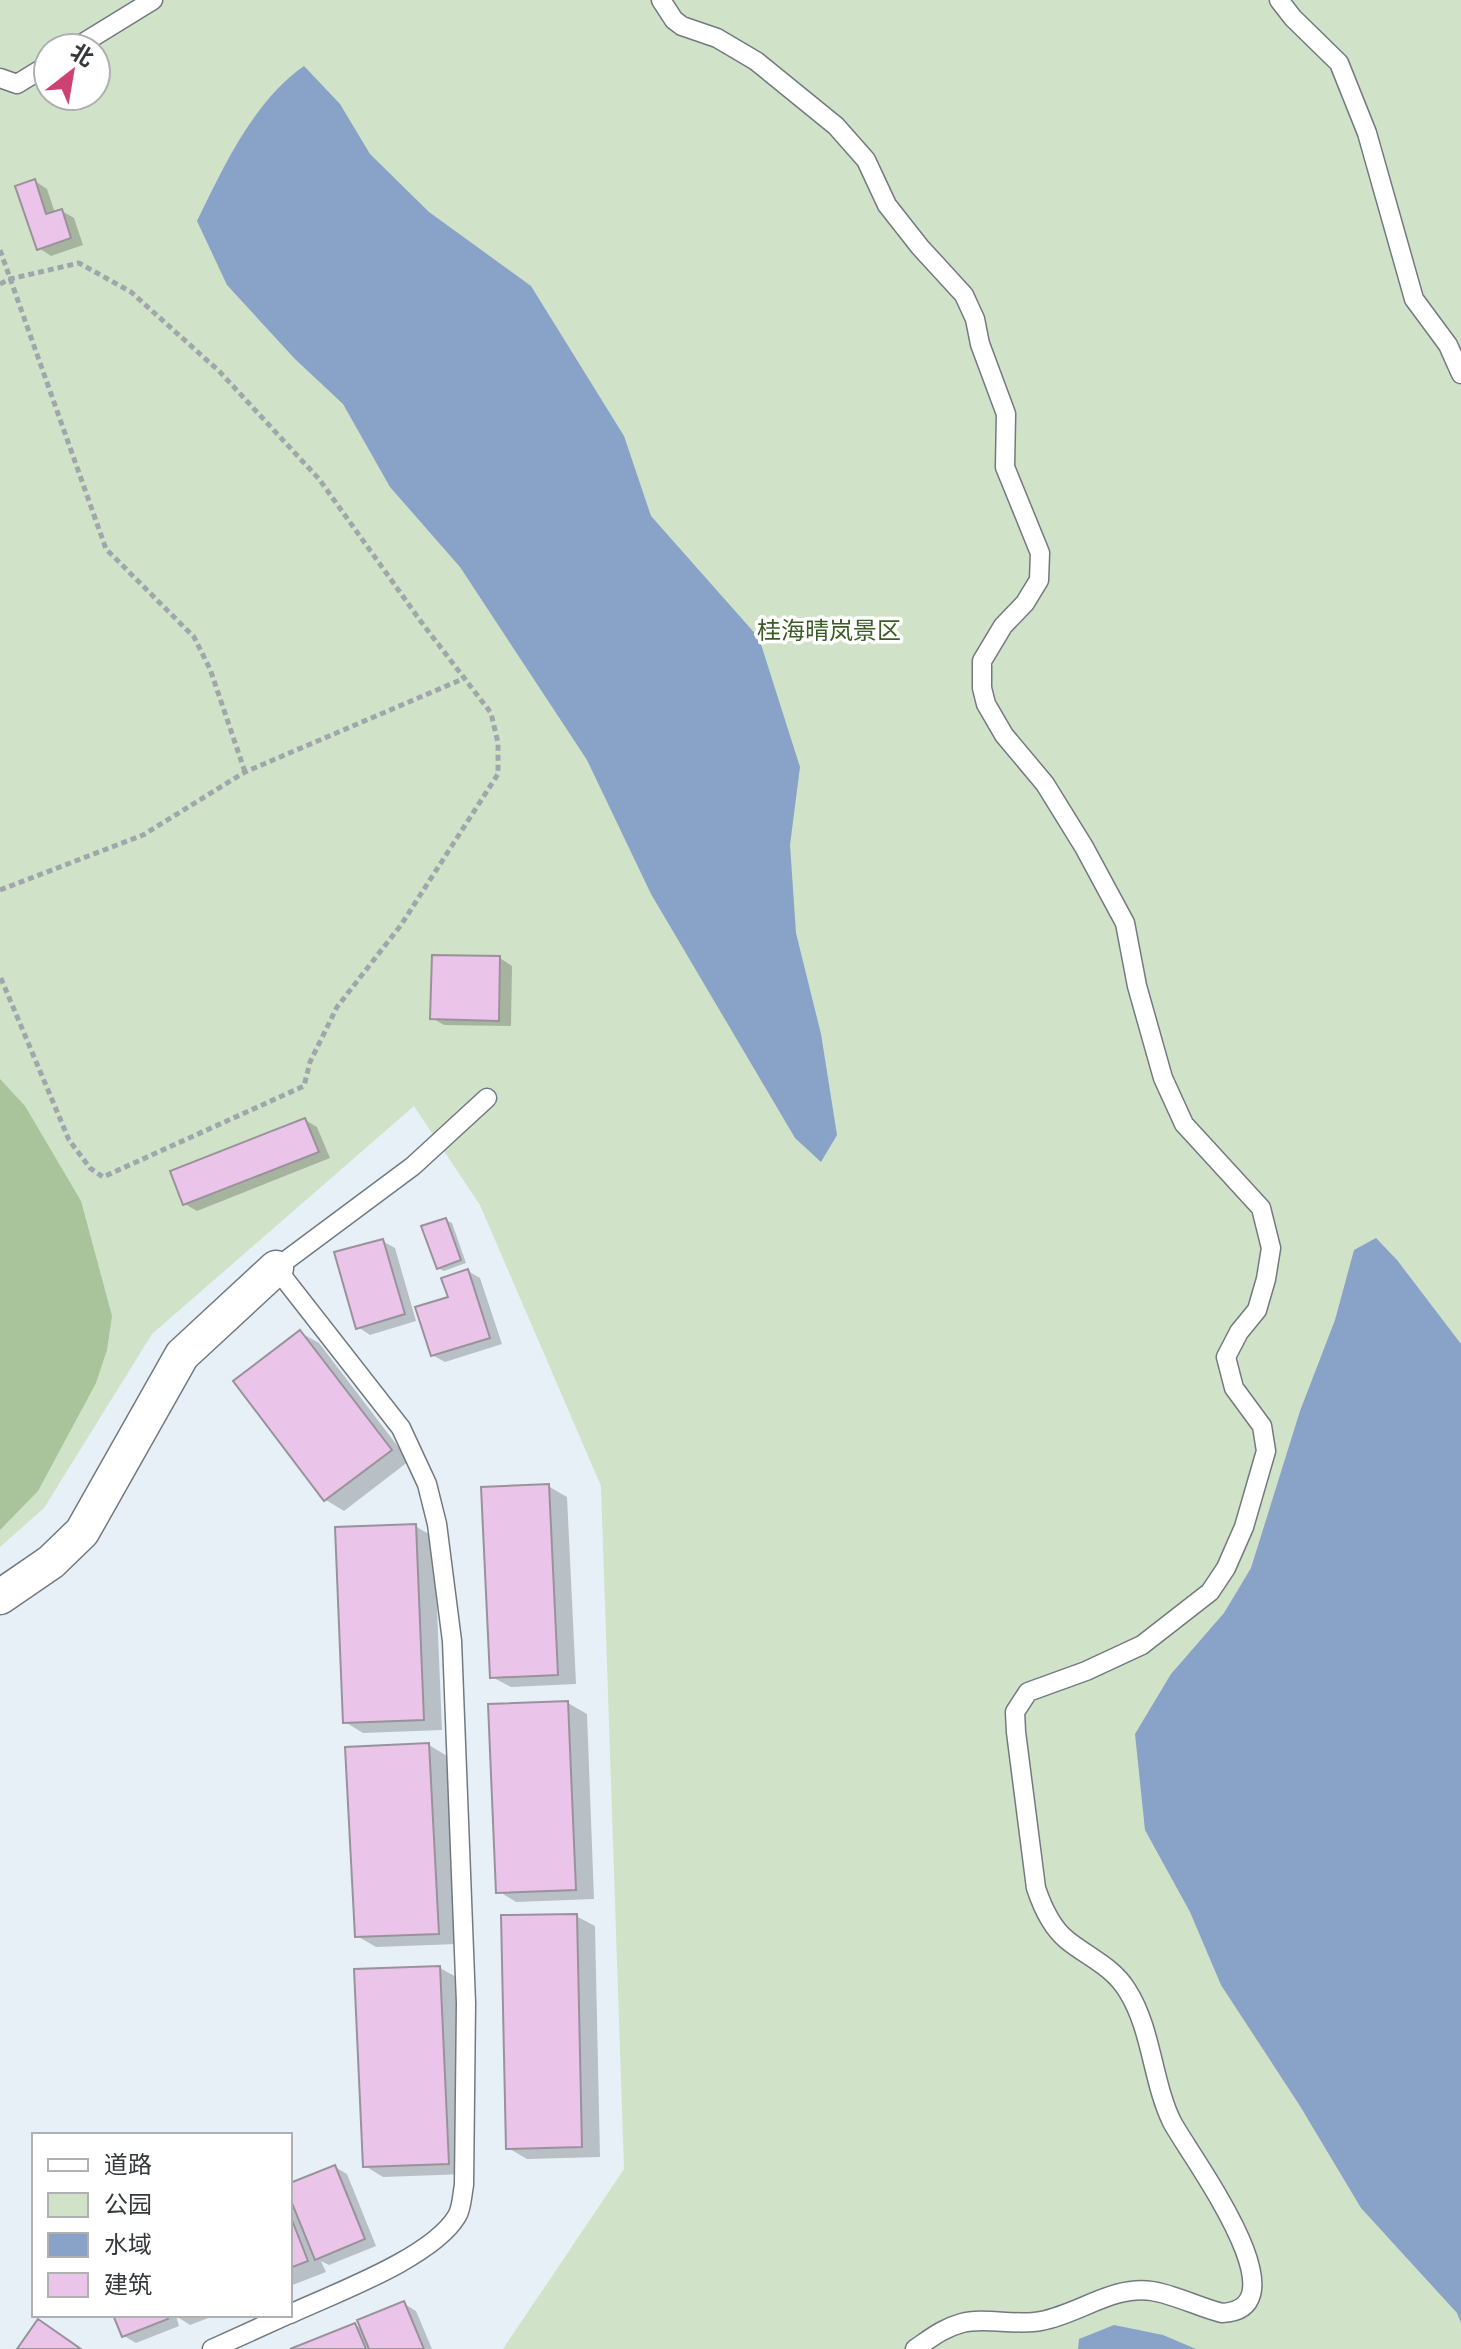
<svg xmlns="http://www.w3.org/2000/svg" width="1461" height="2349" viewBox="0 0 1461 2349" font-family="'Fira Sans Condensed','Noto Sans SC',sans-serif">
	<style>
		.green { fill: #d0e2c7; fill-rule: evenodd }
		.forest { fill: #a9c39b }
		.water { fill: #89a2c8 }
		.shadow { fill: #0003 }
		.building { fill: #eac5e9; stroke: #9a929a; stroke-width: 2 }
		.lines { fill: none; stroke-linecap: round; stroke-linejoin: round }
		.service-casing { stroke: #727a80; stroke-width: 21 }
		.minor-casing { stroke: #727a80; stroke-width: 37 }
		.path { stroke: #a0a7ac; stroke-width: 5; stroke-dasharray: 6 4; stroke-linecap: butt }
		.service { stroke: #fff; stroke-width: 18 }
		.minor { stroke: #fff; stroke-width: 34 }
		.labels { text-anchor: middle; stroke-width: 7; stroke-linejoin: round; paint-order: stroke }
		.park-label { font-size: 24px; fill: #3b5d25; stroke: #fff }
	</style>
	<rect width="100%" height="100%" fill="#e7f0f7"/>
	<!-- green -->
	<path class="green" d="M0,0h1461v2349h-958l121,-180 -23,-683 -121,-281 -66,-99 -262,228 -108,174 -44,39zM48,48h48v48h-48z"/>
	<!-- forest -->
	<path class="forest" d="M0,1079l25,27 56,95 31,115 -5,34 -11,33 -58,108 -38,39z"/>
	<!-- water -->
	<path class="water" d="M304,66l36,38 30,50 59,58 102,74 93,150 27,80 108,122 41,129 -10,78 6,88 25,101 16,101 -16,27 -26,-24 -144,-244 -64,-134 -127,-193 -70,-80 -47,-83 -48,-45 -68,-74 -30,-64c27,-55 56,-119 107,-155z
		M1376,1238l21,22 64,84v979l-4,-10 -96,-105 -61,-102 -79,-121 -31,-73 -45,-82 -10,-96 36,-60 53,-61 27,-45 49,-157 35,-91 19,-70z
		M1114,2325l49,10 33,14h-118l1,-10z"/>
	<!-- shadow -->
	<path class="shadow" d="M35,181l12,8 8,24 7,-2 12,7 9,27 -32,11 -12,-8z
		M500,958l12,8 -1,60 -67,-1 -12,-7z
		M305,1120l12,7 13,31 -133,53 -12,-7z
		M446,1220l6,3 14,40 -22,8 -6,-3z
		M382,1241l13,7 21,73 -46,14 -12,-8z
		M468,1271l12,7 22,66 -57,18 -13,-7 18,-57z
		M301,1333l18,10 90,118 -65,50 -18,-11 -90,-119z
		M548,1486l19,11 9,187 -65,3 -19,-10z
		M415,1526l19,11 8,193 -79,3 -18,-11z
		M568,1703l19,11 7,185 -78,3 -18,-11z
		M429,1745l18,11 10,188 -81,3 -19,-11z
		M576,1916l19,10 5,231 -73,2 -19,-11z
		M440,1968l18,10 9,196 -84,3 -18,-11z
		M335,2167l12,7 29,72 -47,19 -8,-4 5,11 -36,14v-101z
		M403,2303l13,8 16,38h-136l59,-24 9,5z
		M116,2315h100l-26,10 -14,-9 3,10 -43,17 -12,-7z"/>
	<!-- building -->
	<path class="building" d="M35,179l11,35 16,-5 9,29 -34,12 -22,-64z
		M432,955l68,1 -1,65 -69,-2z
		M305,1118l14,34 -136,53 -13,-34z
		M446,1218l15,42 -24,9 -16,-43z
		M383,1239l22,75 -49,15 -22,-77z
		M468,1269l22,69 -59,18 -16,-49 33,-10 -7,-19z
		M300,1330l92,120 -68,51 -91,-120z
		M549,1484l9,191 -68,3 -9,-191z
		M416,1524l8,196 -81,3 -8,-196z
		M568,1701l8,189 -80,3 -8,-189z
		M429,1743l10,191 -84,3 -10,-190z
		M577,1914l5,233 -76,2 -5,-234z
		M440,1966l9,198 -86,3 -9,-198z
		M335,2165l30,74 -50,21 -25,-62v-15z
		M290,2215l18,46 -18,7z
		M404,2301l20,48h-55l-12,-29z
		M113,2315h54l1,4 -46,18z
		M38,2319l43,30h-64z
		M355,2323l11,26h-76z"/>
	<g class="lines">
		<!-- service casing -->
		<g class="service-casing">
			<path id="service" d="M661,0l13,20 8,6 35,12 39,23 80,65 30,34 21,45 33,42 44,48 11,24 5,25 26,70 -1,53 35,86 -1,27 -14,23 -22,23 -21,35v27l4,16 18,31 41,49 39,63 41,76 12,63 26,92 21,46 77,84 10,40 -5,31 -9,31 -18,22 -13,25 8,31 28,38 4,25 -22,76 -18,41 -16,24 -68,53 -56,26 -58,21 -13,20 1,20 20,156c6,18 15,39 31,52 21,17 45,26 60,50 25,39 25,91 45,132 16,31 135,187 50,191 -24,-6 -46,-18 -70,-22 -39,-6 -73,23 -111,30 -24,5 -58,-4 -79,2 -19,5 -31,15 -47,26
				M1279,0l14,18 46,45 28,70 47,166 34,46 13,29
				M75,48l78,-48
				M0,78l17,6 31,-19
				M290,2314c45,-21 142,-56 167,-98 5,-8 5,-21 7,-31l2,-182 -14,-362 -15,-117 -10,-40 -26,-56 -125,-160 137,-102 74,-68
				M212,2349l75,-34"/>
		</g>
		<!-- minor casing -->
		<g class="minor-casing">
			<path id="minor" d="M0,1597l51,-35 31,-30 100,-177 94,-87"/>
		</g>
		<!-- path -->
		<path class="path" d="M0,250l106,299 88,88 16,32 35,103
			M0,284l10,-5 69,-16 52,29 88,79 100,108 103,144 69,90 7,30v31l-97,151 -64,82 -27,55 -6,24 -201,91 -13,-9 -21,-28 -69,-164
			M0,890l143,-55 102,-63 220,-94"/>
		<!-- service -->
		<use href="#service" class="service"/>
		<!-- minor -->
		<use href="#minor" class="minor"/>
	</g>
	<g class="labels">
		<!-- park labels -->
		<g class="park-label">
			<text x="829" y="639">桂海晴岚景区</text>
		</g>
	</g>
	<!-- legend -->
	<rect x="32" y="2133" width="260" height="184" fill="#ffffff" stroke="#aeb0b1" stroke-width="2"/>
	<rect x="48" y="2159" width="40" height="12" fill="#ffffff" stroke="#aeb0b1" stroke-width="2"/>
	<text x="104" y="2173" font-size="24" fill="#35393c">道路</text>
	<rect x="48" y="2193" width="40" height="24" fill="#d0e2c7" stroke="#aeb0b1" stroke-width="2"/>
	<text x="104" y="2213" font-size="24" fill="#35393c">公园</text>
	<rect x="48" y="2233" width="40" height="24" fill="#89a2c8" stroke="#aeb0b1" stroke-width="2"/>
	<text x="104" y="2253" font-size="24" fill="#35393c">水域</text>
	<rect x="48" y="2273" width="40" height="24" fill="#eac5e9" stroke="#aeb0b1" stroke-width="2"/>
	<text x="104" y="2293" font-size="24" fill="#35393c">建筑</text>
	<!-- north arrow -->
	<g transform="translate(72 72) rotate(31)"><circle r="38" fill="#ffffff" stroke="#aeb0b1" stroke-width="2"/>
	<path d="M0-6L14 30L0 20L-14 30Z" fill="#ce4173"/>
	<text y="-12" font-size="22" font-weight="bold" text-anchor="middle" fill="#35393c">北</text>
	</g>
</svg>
